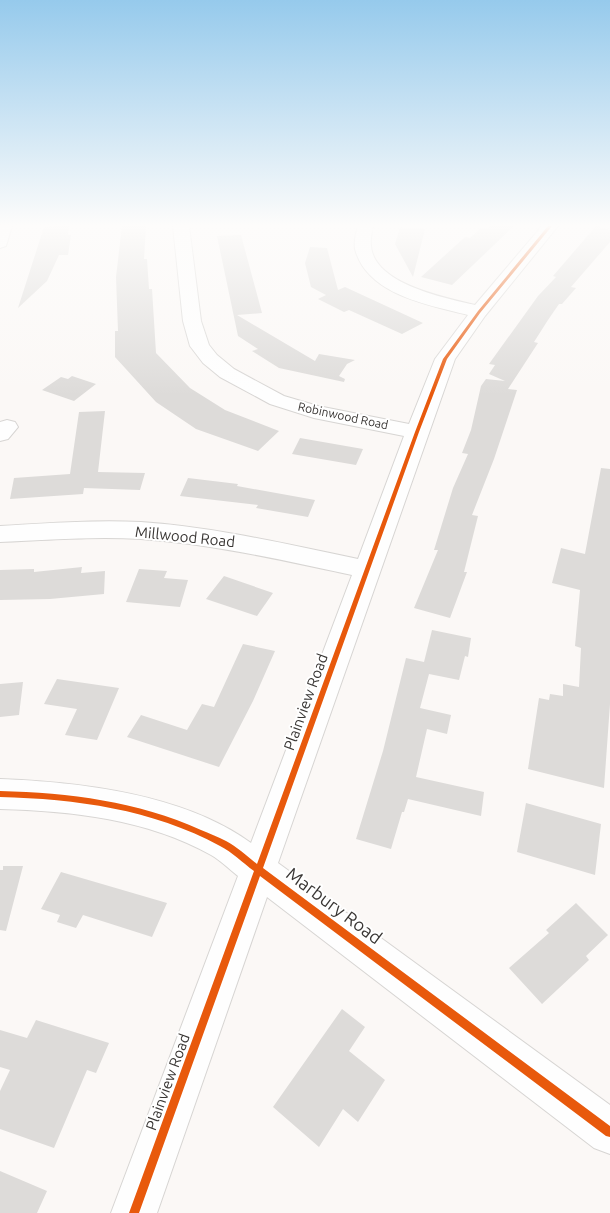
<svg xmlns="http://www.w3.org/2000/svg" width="610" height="1213" viewBox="0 0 610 1213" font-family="Ubuntu,sans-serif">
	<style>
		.building { fill: #dddbd9 }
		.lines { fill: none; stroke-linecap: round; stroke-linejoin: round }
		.minor-casing { stroke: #d7d5d3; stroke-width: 2 }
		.minor { fill: #fefefe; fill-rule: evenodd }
		.cycleway-casing { stroke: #fff; stroke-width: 3 }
		.cycleway { fill: #e8590c; fill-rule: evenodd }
		.labels { text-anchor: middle; stroke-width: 4; stroke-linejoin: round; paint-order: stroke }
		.far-street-label { font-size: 12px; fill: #393634; stroke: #fff }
		.street-label { font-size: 15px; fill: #393634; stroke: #fff }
		.near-street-label { font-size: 18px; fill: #393634; stroke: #fff }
	</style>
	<rect width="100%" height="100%" fill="#fbf8f6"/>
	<!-- building -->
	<path class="building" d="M69,226l-1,9h3l-3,20h-9l-12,26 -29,27 26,-81z
		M122,226h24l-2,33h3l2,30h3l4,64 34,35 35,22 54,21 -21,20 -62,-22 -40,-27 -41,-45v-26h3l-2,-54z
		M490,226h24l-62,59 -31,-8 44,-40 5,1 11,-10 6,1z
		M596,226l14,4v12l-39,45 5,1 -14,16h-3l-11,16 -14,22 4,1 -30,46 9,1 -23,69 -22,56 6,1 -14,56h3l-17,46 -36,-10 24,-58h-4l19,-62 15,-34 -6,-1 9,-23 10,-44 5,-7 19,2 -16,-7 6,-9 -6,-1 49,-68 18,-19 -3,-1z
		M400,227l25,2 -12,48 -18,-33z
		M241,235l21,78 -25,2 78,46 4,-7 36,6 -8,4 -8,12 6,3 -1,3 -65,-14 -27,-17 6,-2 -20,-13 -21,-100z
		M310,247l17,1 11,42 7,-3 78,36 -21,11 -53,-24 -5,2 -26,-13 8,-4 -15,-8 -6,-24z
		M72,376l24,8 -22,17 -32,-11 19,-13 7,2z
		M105,411l-7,61 47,1 -5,17 -56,-2 -1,6 -73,5 4,-21 56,-4 9,-62z
		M300,438l63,11 -7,16 -64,-11z
		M601,468l9,1v235l-6,84 -76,-19 11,-71 10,2 1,-6 13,2v-12l16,3 2,-39 -6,-2 5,-56 -28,-7 9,-35 24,6z
		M188,478l50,6 -1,2 78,14 -7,17 -52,-9 2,-3 -78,-9z
		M82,567l-1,6 24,-2 -1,23 -54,5 -50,1v-30l34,-1v3z
		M139,569l28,2 -3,7 24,2 -8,27 -54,-5z
		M224,576l49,17 -16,23 -51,-17z
		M432,630l39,8 -3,19 -3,-1 -6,24 -30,-6 -9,34 31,7 -4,19 -20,-5 -11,48 68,15 -3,24 -73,-17 -4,13h-2l-11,37 -35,-10 27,-88 23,-93 18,4z
		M243,644l32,7 -22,50 -34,66 -92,-30 14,-22 46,15 15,-26 12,3z
		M57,679l62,9 -22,52 -32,-5 12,-26 -33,-5z
		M23,682l-4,33 -19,2v-33z
		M526,803l75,21 -6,51 -78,-23z
		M3,866h20l-17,65 -6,-1v-60h3z
		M61,872l106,31 -15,34 -69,-22 -7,13 -19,-6 3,-7 -19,-6z
		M576,903l32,32 -22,21 3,4 -47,44 -33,-36 40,-35 -3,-3z
		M342,1009l23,18 -16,24 36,29 -27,42 -15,-13 -24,38 -46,-40z
		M36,1020l73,23 -13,30 -9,-3 -33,78 -54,-19v-38l10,-21 -10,-3v-37l27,8z
		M0,1171l47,20 -10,22h-37z"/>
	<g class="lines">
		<!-- minor casing -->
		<g class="minor-casing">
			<path id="minor" d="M0,226h12l-6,20 -6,2z
				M173,226h16l12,95 8,24 8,10 17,14 50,27 34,10 91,18 26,-65 33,-44c-39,-10 -101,-20 -113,-66 -1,-7 1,-17 3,-23h15c-1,6 -3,13 -2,20 3,38 74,52 104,59l67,-79h16l-73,90 -30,43 -177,504 332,242v49l-16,-6 -327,-251 -110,316h-46l127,-337c-9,-7 -18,-16 -27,-21 -64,-36 -139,-44 -211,-46v-30c81,3 184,15 251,64l101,-268c-70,-15 -140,-31 -211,-36 -47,-3 -94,1 -141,3v-16c47,-3 94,-6 141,-4 73,5 145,22 217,37l46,-123 -90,-18 -44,-14 -50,-27 -17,-14 -13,-17 -7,-25z
				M7,420l8,2 3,5 -10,12 -8,2v-19z"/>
		</g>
		<!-- minor -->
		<use href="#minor" class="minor"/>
		<!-- cycleway casing -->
		<g class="cycleway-casing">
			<path id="cycleway" d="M548,226h4l-72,87 -33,46 -28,73 -156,436 347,258v11l-4,-1 -346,-260 -121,337h-10l125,-342c-11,-8 -22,-19 -34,-25 -68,-37 -144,-47 -220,-49v-6c70,2 137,10 201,39 8,3 17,7 25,11 11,6 21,15 31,23l158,-432 28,-73 35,-48z"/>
		</g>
		<!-- cycleway -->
		<use href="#cycleway" class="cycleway"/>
	</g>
	<!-- sky -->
	<linearGradient id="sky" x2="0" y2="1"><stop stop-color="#96caec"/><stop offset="0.57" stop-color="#fdfcfb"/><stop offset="1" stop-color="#fdfcfb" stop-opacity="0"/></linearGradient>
	<rect width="610" height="395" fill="url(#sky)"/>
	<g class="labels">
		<!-- far-street labels -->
		<g class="far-street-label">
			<text transform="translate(343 416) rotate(12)" y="4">Robinwood Road</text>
		</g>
		<!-- street labels -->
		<g class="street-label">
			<text transform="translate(185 537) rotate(6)" y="5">Millwood Road</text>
			<text transform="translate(306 702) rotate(-70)" y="5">Plainview Road</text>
			<text transform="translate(168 1082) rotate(-70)" y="5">Plainview Road</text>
		</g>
		<!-- near-street labels -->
		<g class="near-street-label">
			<text transform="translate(334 906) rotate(37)" y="6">Marbury Road</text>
		</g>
	</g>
</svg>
